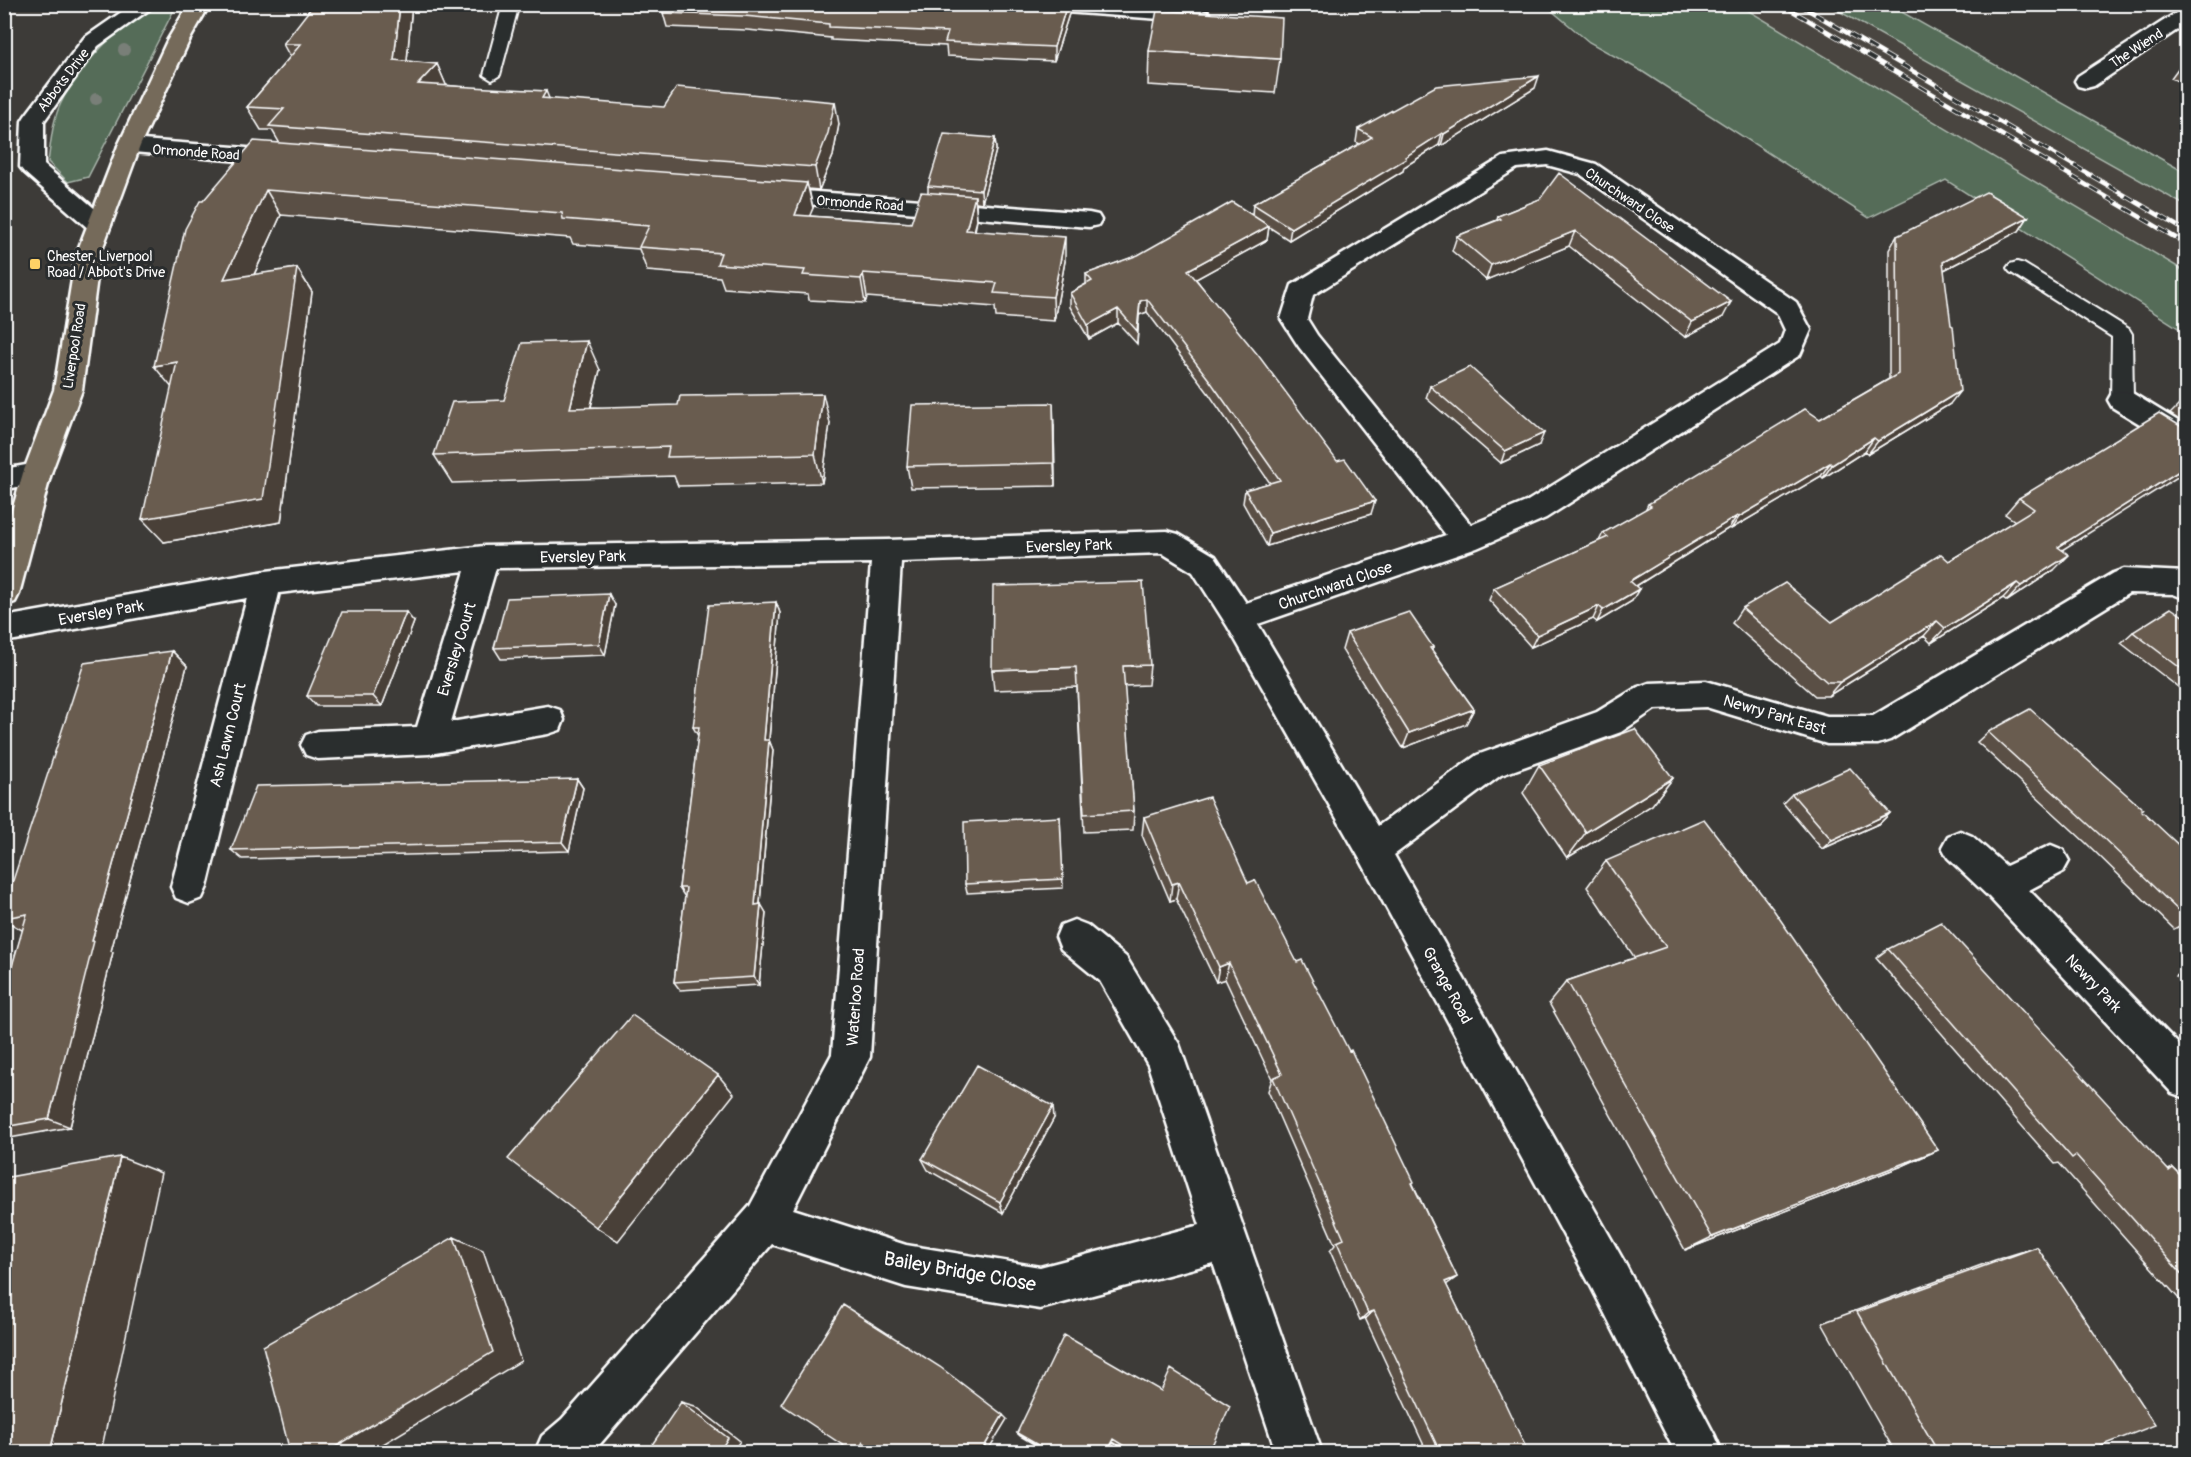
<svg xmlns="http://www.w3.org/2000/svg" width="2191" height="1457" viewBox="0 0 2191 1457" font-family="Pangolin,sans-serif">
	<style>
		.built { fill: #4a453f }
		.green { fill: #556c59; stroke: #aab6ac; stroke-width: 1.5 }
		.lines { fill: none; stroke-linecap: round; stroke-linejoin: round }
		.service-casing { stroke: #fff; stroke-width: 4 }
		.minor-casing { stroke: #fff; stroke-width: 5 }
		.trunk-casing { stroke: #fff; stroke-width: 5 }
		.service { fill: #2a2d2e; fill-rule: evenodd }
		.minor { fill: #2a2d2e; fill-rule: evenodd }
		.trunk { fill: #746a5a; fill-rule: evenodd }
		.rail-casing { stroke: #fff; stroke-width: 4.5 }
		.rail { stroke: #2a2d2e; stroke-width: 3; stroke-dasharray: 10; stroke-linecap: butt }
		.tree { fill: #797f78 }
		.wall { fill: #5a4f45; stroke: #fff; stroke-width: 1.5 }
		.shaded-wall { fill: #4a4038; stroke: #fff; stroke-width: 1.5 }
		.building { fill: #695c50; stroke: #fff; stroke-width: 1.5 }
		.poi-dot { fill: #ffd166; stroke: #2a2d2e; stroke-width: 2 }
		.labels { text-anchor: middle; stroke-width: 6; stroke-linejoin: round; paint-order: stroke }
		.far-street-label { font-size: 14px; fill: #fff; stroke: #2a2d2e }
		.far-poi-label { font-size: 14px; fill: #fff; stroke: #2a2d2e; text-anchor: start }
		.street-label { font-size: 16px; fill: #fff; stroke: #2a2d2e }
		.near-street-label { font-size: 20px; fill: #fff; stroke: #2a2d2e }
	</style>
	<rect width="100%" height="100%" fill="#3d3b38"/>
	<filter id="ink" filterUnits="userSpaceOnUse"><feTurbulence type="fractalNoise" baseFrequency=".0167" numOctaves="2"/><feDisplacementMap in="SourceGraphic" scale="12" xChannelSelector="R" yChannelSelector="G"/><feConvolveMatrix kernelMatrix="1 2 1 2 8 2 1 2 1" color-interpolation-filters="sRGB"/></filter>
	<g filter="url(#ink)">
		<!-- built -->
		<path class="built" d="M1739,5h89l358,201v66z"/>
		<!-- green -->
		<path class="green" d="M1545,5h194l447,267v61l-240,-153 -77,38 -226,-146 -54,-30z
			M1828,5h66l-3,1 295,167v33z
			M176,6l-88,171 -20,5 -20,-20c3,-19 4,-41 13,-59 14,-31 59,-82 92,-94 7,-3 16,-2 23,-3z"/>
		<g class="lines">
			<!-- service casing -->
			<g class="service-casing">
				<path id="service" d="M503,4h16l-19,71 -8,5 -8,-5z
					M2017,262l7,2 105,65 3,5 1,66 -4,5 -7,2 -7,-2 -4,-5 1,-63 -102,-65 -3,-4 3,-4z"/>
			</g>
			<!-- minor casing -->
			<g class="minor-casing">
				<path id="minor" d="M133,4h24l-59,42 -54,75v44l64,55 3,5 -3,5 -9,3 -9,-3 -66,-58 -4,-5 2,-46 3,-5 59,-78z
					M1028,4h101l72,6 7,2 3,4 -3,4 -7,2 -163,-12 -7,-2z
					M2186,9v15l-92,62 -8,2 -8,-2 -3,-5 3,-5 101,-65z
					M129,139l157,12 8,2 4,5 -4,5 -8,2 -165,-14 -3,-5 3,-5z
					M1548,151l48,13 200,138 15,28 -11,25 -254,163 -69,30 -219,76 120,202 99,-71 120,-43 41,-25 11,-4 57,-2 121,35h46l240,-143 11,-4 62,3v27l-13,-5 -44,-1 -239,147 -12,4h-51l-121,-37 -51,2 -34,23 -120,43 -107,80 228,403 93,178 7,16h-47l-83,-164 -231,-427 -133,-234 -35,-55 -31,-19 -261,9 -31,495 -77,152 113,36 134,22 160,-42 -52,-160 -48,-84 -39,-32 -5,-12 5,-12 13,-5 13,5 39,32 53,87 143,408h-46l-63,-189 -173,46 -134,-22 -134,-43 -178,207 -59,1 7,-16 20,-17 188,-213 82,-152 39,-491 -375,5 -45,154 97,-16 12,4 4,10 -4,10 -12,4 -119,20 -111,5 -12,-4 -5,-10 5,-10 12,-4 99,-4 48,-156 -186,22 -72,294 -5,11 -13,5 -13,-5 -5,-11 76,-289 -243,44v-25l262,-46 218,-25 403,-6 280,-9 11,3 37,22 31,47 200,-68 -147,-188 -18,-28 11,-34 211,-128zM1547,165l33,9 197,139 8,17 -5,14 -254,158 -55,23 -154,-190 -10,-16 6,-24 204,-127z
					M765,188l324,25 9,2 3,5 -3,5 -9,2 -332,-27 -4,-5 4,-5z
					M2122,391l10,2 54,33v23l-10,-3 -64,-39 -4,-7 4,-7z
					M37,463l10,3 4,7 -4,7 -43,10v-21z
					M1960,831l12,5 34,30 45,-21 12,5 6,11 -6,11 -34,18 157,162v46l-14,-5 -183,-196 -41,-39 -6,-11 6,-11z"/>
			</g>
			<!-- trunk casing -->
			<g class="trunk-casing">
				<path id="trunk" d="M189,4h21l-21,37 -49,105 -40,109 -18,135 -31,83 -32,121 -4,8 -11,4v-68l19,-65 31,-83 22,-135 42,-109 49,-105z"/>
			</g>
			<!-- service -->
			<use href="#service" class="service"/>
			<!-- minor -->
			<use href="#minor" class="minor"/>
			<!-- trunk -->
			<use href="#trunk" class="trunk"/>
			<!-- rail casing -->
			<g class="rail-casing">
				<path id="rail" d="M1781,4l405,240
					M1798,4l388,227"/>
			</g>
			<!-- rail -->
			<use href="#rail" class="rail"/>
		</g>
		<!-- trees -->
		<g class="tree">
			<circle cx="124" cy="50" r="6"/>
			<circle cx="96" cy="99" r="6"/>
		</g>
		<!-- wall -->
		<path class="wall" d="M412,4l-5,57 30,3 9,21 104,14 289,25 -6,32 -14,34 -10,-1 4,19 -4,8 102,7 17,-30v-7l67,-48 1,12 -14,53 -6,-1 1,18 -2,11 90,30 -11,60 -58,-4 -1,-10 -128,-10 -2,6 -56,-3 -1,-6 -84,-6 -4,-11 -73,-6 -8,-22 -66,-5 -3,-6 -289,-23 -27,60 43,-7 15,24 -31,230 -117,20 8,-154 31,-187 76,-59 -7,-12h-11l-14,-23 43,-50 -7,-13z
			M663,13l406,1 -15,47 -107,-5 -1,-10 -115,-6v-2l-84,-8 -80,-3z
			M1149,51l131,8 -5,34 -127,-8z
			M2187,56v29l-16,-7z
			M1535,88l-94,58 -2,-1 -35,22 -1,4 -114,69 -20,-13 -2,13 -71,39 175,235 -104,32 -24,-43 2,-13 25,-7 -61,-89 -62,-82 -8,3 -2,29 -19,-21 -29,16 -19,-32v-14l16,-9v-10l166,-59 1,-11 107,-60 -4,-2 2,-13z
			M1540,199l183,118 -38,20 -116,-91 -83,34 -34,-29 5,-15 40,-16 1,-4z
			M2028,217l-9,14 -75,39 6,134 -82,50 -3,-3 -42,27 -2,-2 -90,53 -2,-1 -93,58 -4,15 -35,21 -4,-3 -62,28 -42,-47 5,-12 105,-47 4,-8 42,-23 3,-6 172,-85 69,-40v-129l8,-14z
			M600,370l-9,37 239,16 -8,60 -144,3 -4,-10 -222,7 -18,-28 70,-55z
			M1430,386l109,59 -38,18 -75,-65z
			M2187,397v28l-17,-11z
			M1054,426l1,60 -144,2 -4,-22z
			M2187,430l-125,120 -8,20 -47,31 -4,-3 -72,45 -7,-7 -96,60h-13l-83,-73 10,-15 90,14 117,-61 66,-40 -10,-7 14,-16z
			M776,602l4,11 -11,127 4,10 -13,154 6,9 -7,72 -79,5 -6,-8 11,-85 -6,-9 19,-152 -5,-9z
			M615,605l-10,50 -104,4 -7,-11z
			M2187,619v75l-66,-51 12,-11z
			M414,622l-32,84h-66l-9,-10z
			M1347,633l86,14 -1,3 42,59 -8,15 -63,24 -61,-98z
			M172,651l15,15 -76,285 2,1 -43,175 -66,12v-145l19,-64h-1l-18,-10v-12z
			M1150,665l-2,20 -24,1 10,125 -1,19 -49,2 -7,-145 -83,3 -2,-20z
			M1988,732l153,79 46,42v69l-13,7 -89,-87 -108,-100z
			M1539,765l134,13 -21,27 -85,53 -44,-65z
			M577,779l6,9 -14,63 -327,8 -11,-9z
			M1792,794l98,19 -10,10 -58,26 -39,-46z
			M1060,817l3,71 -96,5 -2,-9z
			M1144,817l104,66 49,79 116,222 44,93 -11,7 82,168h-101l-62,-134 -5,2 -30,-69 5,-6 -67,-154 4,-12 -47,-100 -9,3 -40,-83 -6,2 -28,-66z
			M1606,861l332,289 -36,16 -217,84 -136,-247 18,-22 68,-23 -48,-71z
			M1888,949l280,221 5,-2 14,14v126l-128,-145 -4,1 -179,-206z
			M2187,969v17l-11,-10z
			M1054,1118l-51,95 -75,-43 -6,-11z
			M2037,1247l49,205h-191l-73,-129 173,-63z
			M1161,1391l48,61h-79l-17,-10 -5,10h-61l-27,-16 -3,-3z"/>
		<!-- shaded-wall -->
		<path class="shaded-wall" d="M4,4h8l-8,18z
			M400,4h12l-7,79 -11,-23z
			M1067,4h2v10l-15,47v-14z
			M437,64l10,23 -29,-3z
			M1539,76l-4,12 -94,58 3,-12z
			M546,91l9,22 -13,-15z
			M835,102l4,22 -6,32 -14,34 -4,-23z
			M1442,133l-3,12 -35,22 -1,4 -114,69 2,-12z
			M995,138l1,12 -14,53 -1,-13z
			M807,183l6,25 -13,31 -5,-24z
			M266,190l15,25 -40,88 -17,-24z
			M975,196l2,24 -9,34 -2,-24z
			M2028,217l-9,14 -85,44 9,-13z
			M1269,226l-2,14 -80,44 1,-14z
			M1575,231l-6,15 -83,34 5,-15z
			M1065,237v24l-11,60 -1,-24z
			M297,268l15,24 -31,230 -117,20 -22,-23z
			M863,273l4,24 -2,6 -4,-24z
			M1147,299v13l-8,3 -2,29 3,-43z
			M1731,302l-8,15 -38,20 7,-15z
			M1118,309v14l-29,16 -1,-14z
			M587,341l13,29 -17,67 -13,-29z
			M177,362l-4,27 -19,-23z
			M1960,391l-10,13 -82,50 10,-13z
			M823,394l7,29 -8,60 -7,-29z
			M1053,403l1,23 1,60 -1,-23z
			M1544,433l-5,12 -38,18 4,-12z
			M1874,438l-9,13 -42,27 9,-13z
			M1830,463l-9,13 -90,53 8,-12z
			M2187,466v5l-144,91 15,-15z
			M1375,501l-4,13 -104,32 3,-13z
			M1737,516l-8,12 -106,66 7,-13z
			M2069,555l-15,15 -47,31 14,-15z
			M2017,583l-14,15 -72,45 14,-15z
			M1639,589l-7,12 -35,21 6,-12z
			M609,594l6,11 -10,50 -6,-11z
			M776,602l4,11 -12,137 -4,-10z
			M1599,606l-6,13 -62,28 6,-12z
			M406,612l8,10 -32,84 -9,-10z
			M1937,621l-13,15 -96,60 12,-14z
			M172,651l15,15 -76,285 2,1 -43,175 -21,-8 43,-178z
			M1474,709l-8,15 -63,24 6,-15z
			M769,740l4,10 -14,163 -4,-8z
			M1673,778l-21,27 -85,53 19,-26z
			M577,779l6,9 -14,63 -7,-9z
			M1890,813l-10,10 -58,26 10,-9z
			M1179,882l-3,17 -6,2 2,-17z
			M761,904l5,9 -7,72 -5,-8z
			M1229,963l-4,16 -9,3 3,-15z
			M718,1075l16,19 -116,147 -22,-14z
			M1053,1106l1,12 -51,95 -3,-11z
			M1938,1150l-36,16 -217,84 27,-13z
			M120,1157l41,16 -60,279h-51z
			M454,1237l29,13 38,111 -151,91h-43z
			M1457,1277l-11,8 -1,-3z
			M1374,1311l-9,7 -5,2 8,-7z
			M681,1402l14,4 45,35 -7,11h-14z
			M1003,1415l4,4 -20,33h-6z
			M863,1442l8,3 -4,7h-10z"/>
		<!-- building -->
		<path class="building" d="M314,4h86l-6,56 43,4 -19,20 128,7 -4,7 122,9 13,-20 158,15 -7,31 -13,34 -546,-41 15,-17 -37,-2 54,-63h-18z
			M663,4h404l-13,43 -109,-5 3,-10 -119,-5v-3l-85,-8 -81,-3z
			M1157,10l125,8 -2,41 -131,-8z
			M1539,76l-95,58 -2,-1 -37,24 1,2 -115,69 -38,-24 119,-67 -14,-8 78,-43z
			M944,134l51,4 -14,52 -53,-4z
			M254,141l553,42 -12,32 116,8 10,-31 54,4 -9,34 99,7 -12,60 -59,-4 3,-10 -134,-10 -2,6 -58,-4 2,-5 -88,-6 4,-11 -82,-6 10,-21 -86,-7 -1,-6 -296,-23 -42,89 73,-11 -34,231 -121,20 35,-157 -23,4 31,-137 15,-28h3z
			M1559,173l172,129 -39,20 -117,-91 -84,34 -34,-29 44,-17 -3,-3 42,-17z
			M1986,192l42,25 -85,45 8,63 2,1 7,65 -82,50 -4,-3 -42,27 -2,-2 -91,54 -2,-1 -107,65 9,8 -36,21 -4,-4 -62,29 -43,-47 114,-51 -5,-4 48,-27 -3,-2 157,-95 15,10 78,-45 -1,-138z
			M1232,202l37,24 -81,44 70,85 79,106 8,-2 30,42 -105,32 -25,-43 35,-10 -70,-99 -63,-82 -7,2 -3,30 -19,-22 -30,16 -18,-32 22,-12 -6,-7 52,-19z
			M587,341l-17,67 108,-3 2,-9 143,-2 -8,60 -148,3 2,-10 -235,8 18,-53 52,-2 18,-57z
			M1470,367l74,66 -39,18 -75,-65z
			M1053,403l1,60 -147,3 5,-61z
			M2159,413l28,17v36l-129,81 11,8 -48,31 -4,-3 -72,45 -8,-7 -97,61h-13l-85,-74 43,-25 47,39 109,-68 8,7 85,-52 -15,-11z
			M1143,582l7,83 -27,1 11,145 -50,3 -8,-147 -84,3 1,-84z
			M609,594l-10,50 -105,4 13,-50z
			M776,602l-12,138h5l-14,165 6,-1 -7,73 -80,5 12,-94h-7l20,-161h-6l16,-122z
			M2171,608l16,11v54l-54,-41z
			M342,612h64l-33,84h-66z
			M1409,612l24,35 -3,1 44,61 -65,24 -62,-100z
			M172,651l-80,290h2l-45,178 -45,8v-133l23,-80 -23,4v-10l80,-245z
			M2030,709l113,100 -2,1 46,43v66l-89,-86 -110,-101z
			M1635,729l38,49 -87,54 -47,-67z
			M1850,768l40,45 -58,27 -40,-46z
			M577,779l-15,63 -331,8 25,-64z
			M1209,797l39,86 7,-3 42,82 5,-2 47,91 2,-1 63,132 -2,1 45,94 -12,5 58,117 25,53h-88l-66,-141 -6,2 -31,-71 7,-3 -71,-161 9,-4 -53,-111 -10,4 -40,-85 -7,2 -28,-67z
			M1060,817l3,62 -98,5 -1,-62z
			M1704,819l69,90 165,241 -226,87 -145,-256 99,-34 -60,-86z
			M1941,922l228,249 4,-3 14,14v98l-111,-125 -4,3 -184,-209z
			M632,1015l86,60 -122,152 -88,-68z
			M977,1065l76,41 -53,96 -78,-43z
			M120,1157l-70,295h-46v-260l5,-15z
			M454,1237l39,115 -166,100h-37l-27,-106z
			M2037,1247l118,178 -69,27h-148l-81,-140z
			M843,1305l97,62 63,48 -22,37h-103l-15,-10 -6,10h-4l-72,-48z
			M1064,1335l97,56 10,-22 59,37 -21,46h-74l-21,-13 -7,13h-57l-33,-19z
			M681,1402l47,36 -9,14h-72z"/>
	</g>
	<!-- markers -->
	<rect class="poi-dot" x="29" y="258" width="12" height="12" rx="3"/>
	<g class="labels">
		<!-- far-street labels -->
		<g class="far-street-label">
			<text transform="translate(2136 48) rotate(-33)" y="5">The Wiend</text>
			<text transform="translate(63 80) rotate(-53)" y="5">Abbots Drive</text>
			<text transform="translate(196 152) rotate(4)" y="5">Ormonde Road</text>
			<text transform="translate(1630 200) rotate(34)" y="5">Churchward Close</text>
			<text transform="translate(860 203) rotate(4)" y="5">Ormonde Road</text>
			<text transform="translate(74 346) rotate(-81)" y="5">Liverpool Road</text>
		</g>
		<!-- far-poi labels -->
		<g class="far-poi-label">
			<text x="47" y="261">Chester, Liverpool<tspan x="47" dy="16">Road / Abbot's Drive</tspan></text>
		</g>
		<!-- street labels -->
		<g class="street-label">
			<text transform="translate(1069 545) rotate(-2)" y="6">Eversley Park</text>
			<text transform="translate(583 556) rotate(-1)" y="6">Eversley Park</text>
			<text transform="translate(1335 585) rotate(-19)" y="6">Churchward Close</text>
			<text transform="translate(101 612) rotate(-10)" y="6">Eversley Park</text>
			<text transform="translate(456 649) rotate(-73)" y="6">Eversley Court</text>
			<text transform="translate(1775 714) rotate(16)" y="6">Newry Park East</text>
			<text transform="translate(227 735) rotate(-76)" y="6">Ash Lawn Court</text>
			<text transform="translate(2094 983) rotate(46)" y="6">Newry Park</text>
			<text transform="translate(1448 985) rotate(61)" y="6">Grange Road</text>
			<text transform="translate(855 997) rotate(-86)" y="6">Waterloo Road</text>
		</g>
		<!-- near-street labels -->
		<g class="near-street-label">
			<text transform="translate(960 1271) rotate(10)" y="7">Bailey Bridge Close</text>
		</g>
	</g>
	<!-- margin -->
	<rect width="2191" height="1457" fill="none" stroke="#2a2d2e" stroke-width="24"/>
	<rect x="12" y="12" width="2167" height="1433" fill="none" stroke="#fff" stroke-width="2" filter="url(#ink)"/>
</svg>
